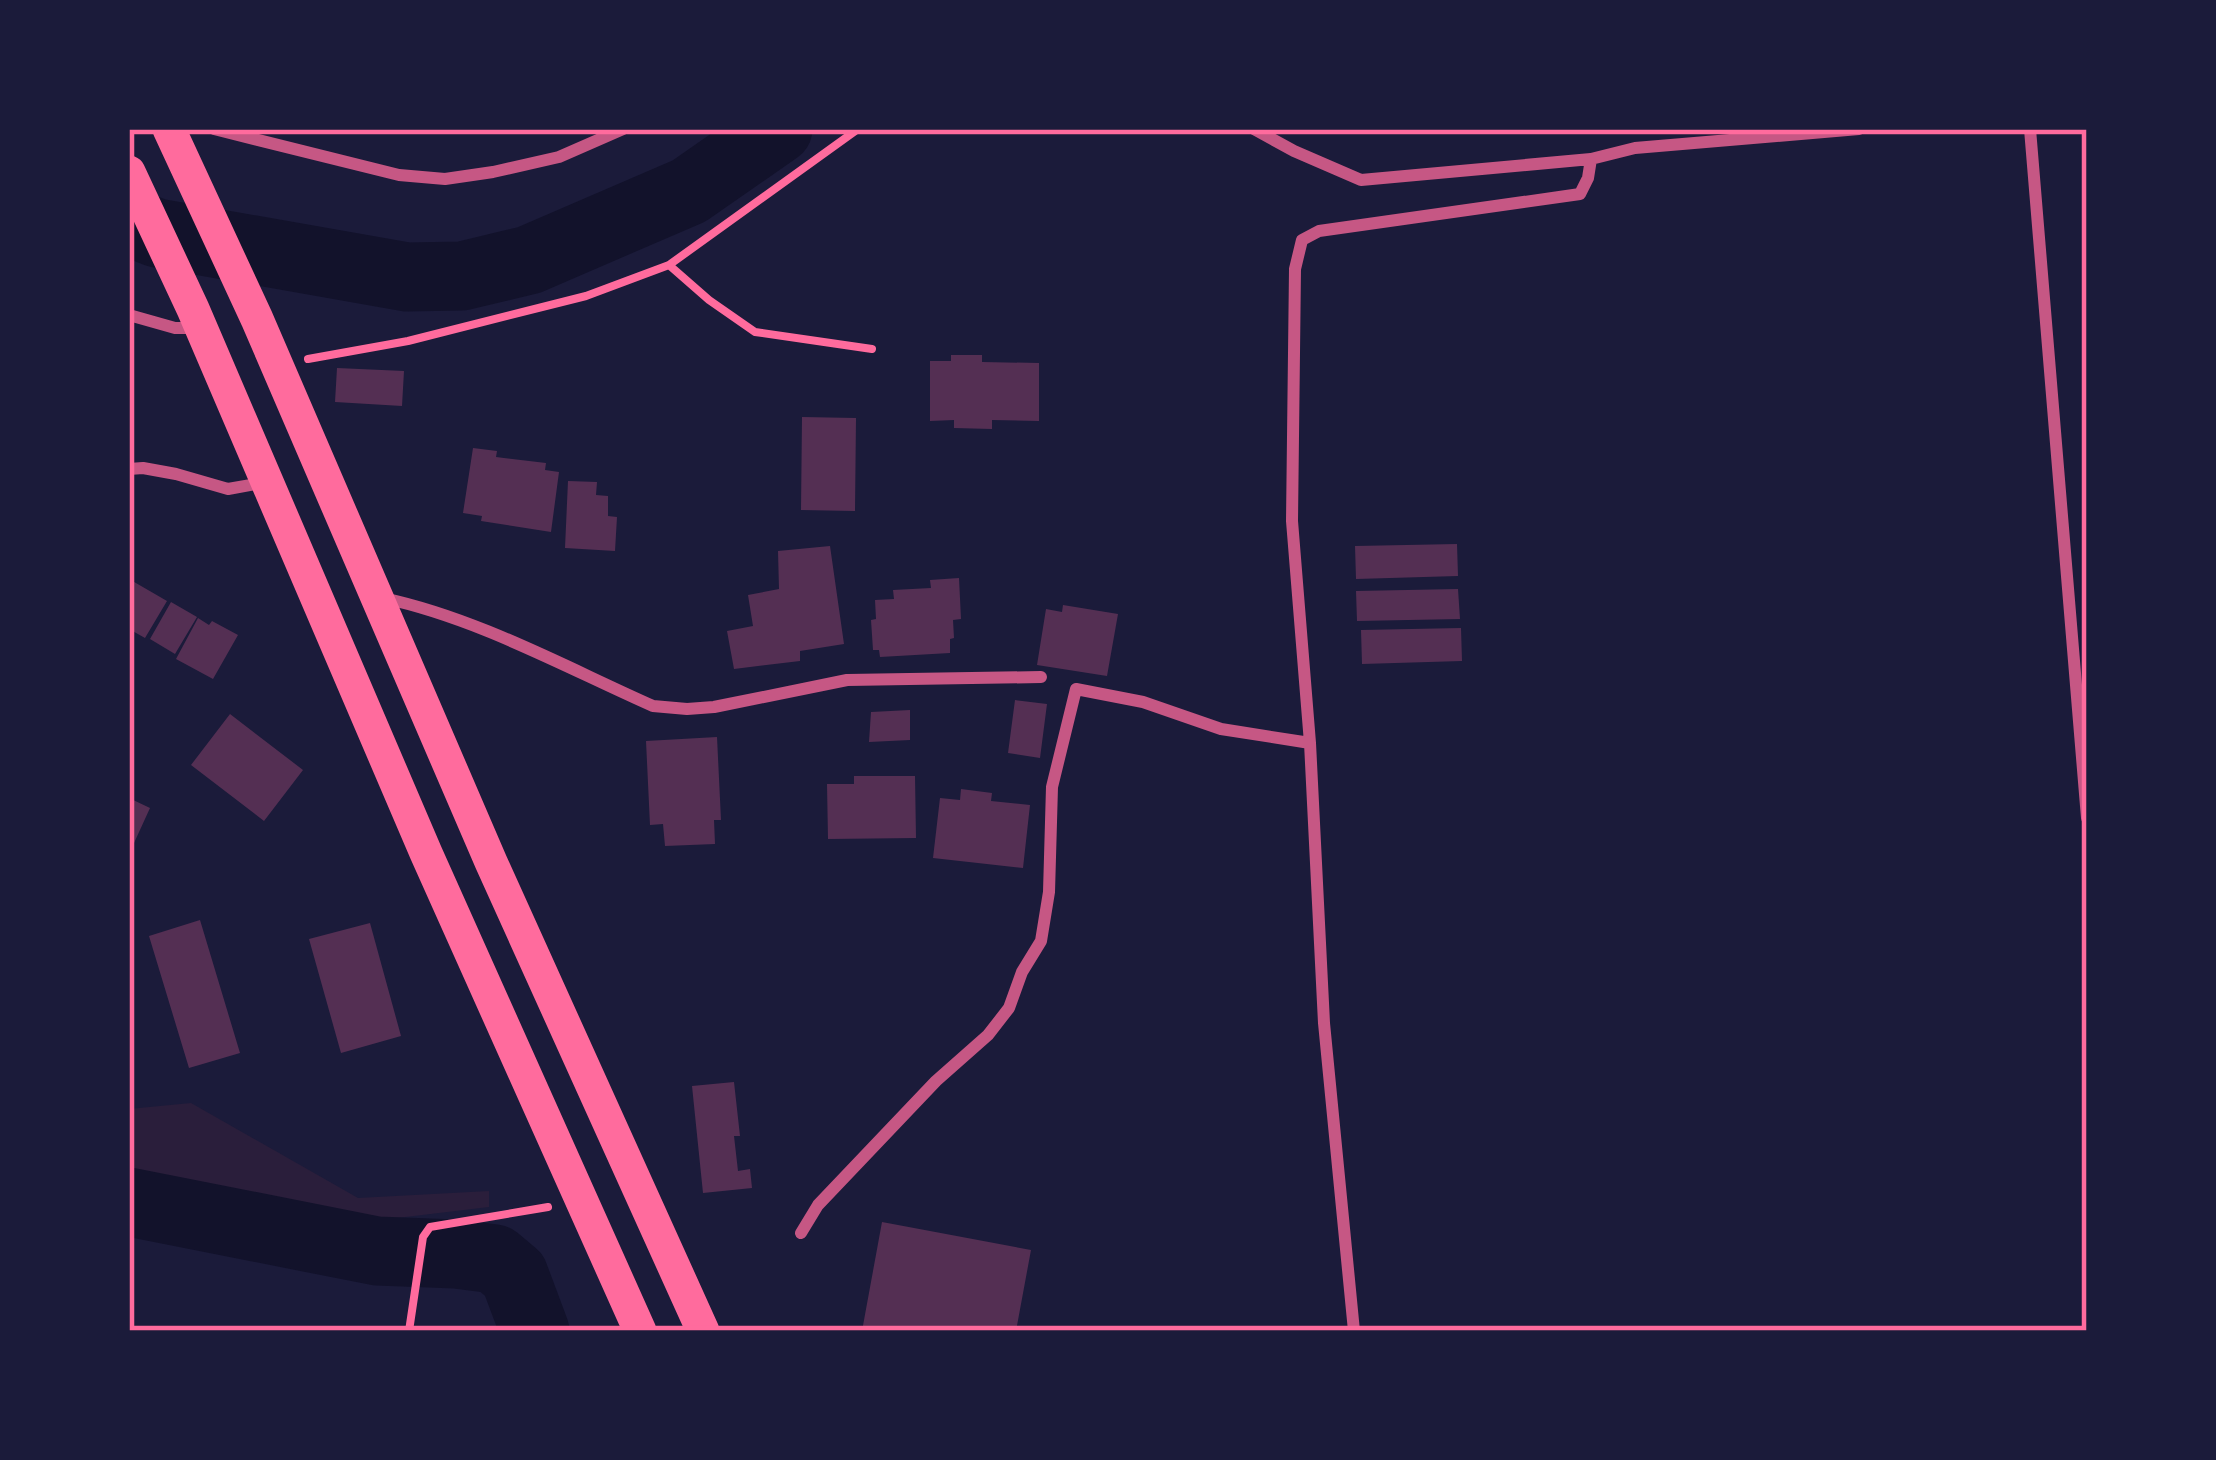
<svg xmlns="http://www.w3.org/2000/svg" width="2216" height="1460" viewBox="0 0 2216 1460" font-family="'PT Sans',sans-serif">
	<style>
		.green { fill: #2a1e3b }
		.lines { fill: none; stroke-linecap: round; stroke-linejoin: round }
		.river { stroke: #12122b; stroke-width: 69 }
		.building { fill: #542f53 }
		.path { stroke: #ff6b9d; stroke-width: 8 }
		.minor { stroke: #c65784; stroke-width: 12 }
		.trunk { stroke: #ff6b9d; stroke-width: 33 }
		.neatline { fill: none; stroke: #ff6b9d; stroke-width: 4.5 }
	</style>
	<rect width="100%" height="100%" fill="#1b1b3a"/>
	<!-- green -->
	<path class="green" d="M191,1103l167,95 131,-7v16l-92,11 -49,18 -219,-52v-75z"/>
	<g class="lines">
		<!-- river -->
		<path class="river" d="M129,222l28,11 250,44 55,-1 67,-16 160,-69 89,-62
			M129,1202l248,49 79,3 39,5 19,16 21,56"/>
	</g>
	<!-- building -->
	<path class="building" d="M951,355h31v7l57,1v58l-47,-1v9l-38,-1v-8l-24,1v-60h21z
		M337,368l67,3 -2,35 -67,-4z
		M802,417l54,1 -1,93 -54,-1z
		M473,448l24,3 -1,6 50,6 -1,7 14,2 -8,60 -70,-11 1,-5 -19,-3z
		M568,481l29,1 -1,13 12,1v20l9,1 -2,34 -50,-3z
		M1457,544l1,32 -102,3 -1,-33z
		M830,546l14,98 -44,7v10l-66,8 -7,-38 26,-5 -5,-31 31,-6 -1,-38z
		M959,578l2,41 -8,1 1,18 -4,1v14l-70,4 -1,-7h-6l-2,-30 5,-1 -1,-19 19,-1 -1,-9 38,-2 -1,-8z
		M129,579l38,22 -22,37 -16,-9z
		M1458,589l2,30 -103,2 -1,-30z
		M171,602l26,15 -22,37 -25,-15z
		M1063,605l55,9 -11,62 -70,-11 9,-56 16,3z
		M198,618l11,7 3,-4 26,14 -25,44 -37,-20z
		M1461,628l1,33 -100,3 -1,-34z
		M1015,700l32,4 -7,54 -32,-5z
		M910,710v30l-41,2 2,-30z
		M230,714l73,56 -39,51 -73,-56z
		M717,737l4,83h-7l1,24 -50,2 -2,-22 -13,1 -4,-84z
		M854,776h61l1,62 -88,1 -1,-55h27z
		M961,789l31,4 -1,8 39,4 -7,63 -90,-10 7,-60 20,2z
		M129,798l21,10 -21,46z
		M200,920l40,133 -51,15 -40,-132z
		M370,923l31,113 -60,17 -32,-114z
		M734,1082l6,54h-6l4,35 12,-2 2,19 -49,5 -11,-107z
		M882,1222l149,28 -15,81h-154z"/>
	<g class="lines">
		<!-- path -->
		<path class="path" d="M669,265l40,35 46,32 117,17
			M308,359l100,-18 178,-45 83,-31 189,-136
			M409,1331l14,-94 7,-10 118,-20"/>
		<!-- minor -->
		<path class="minor" d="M214,129l185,46 46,4 48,-7 66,-15 64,-28
			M1254,129l40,22 67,29 230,-21 44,-11 224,-19
			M2030,129l57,689
			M129,315l46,13h23
			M129,469l14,-1 33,6 52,15 39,-7
			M383,598c94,20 182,69 270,108l34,3 27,-2 133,-27 194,-3
			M801,1233l17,-28 118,-124 52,-46 21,-27 13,-36 19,-31 8,-49 3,-105 24,-98 67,13 78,27 89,14
			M1354,1331l-30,-308 -14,-280 -18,-222 3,-252 7,-29 17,-9 261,-37 8,-16 3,-19"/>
		<!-- trunk -->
		<path class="trunk" d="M169,129l88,190 234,543 212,469
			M129,172l64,137 233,544 214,478"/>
	</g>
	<!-- border -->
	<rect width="2216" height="1460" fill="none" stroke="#1b1b3a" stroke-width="264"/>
	<rect x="132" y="132" width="1952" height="1196" class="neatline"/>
</svg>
